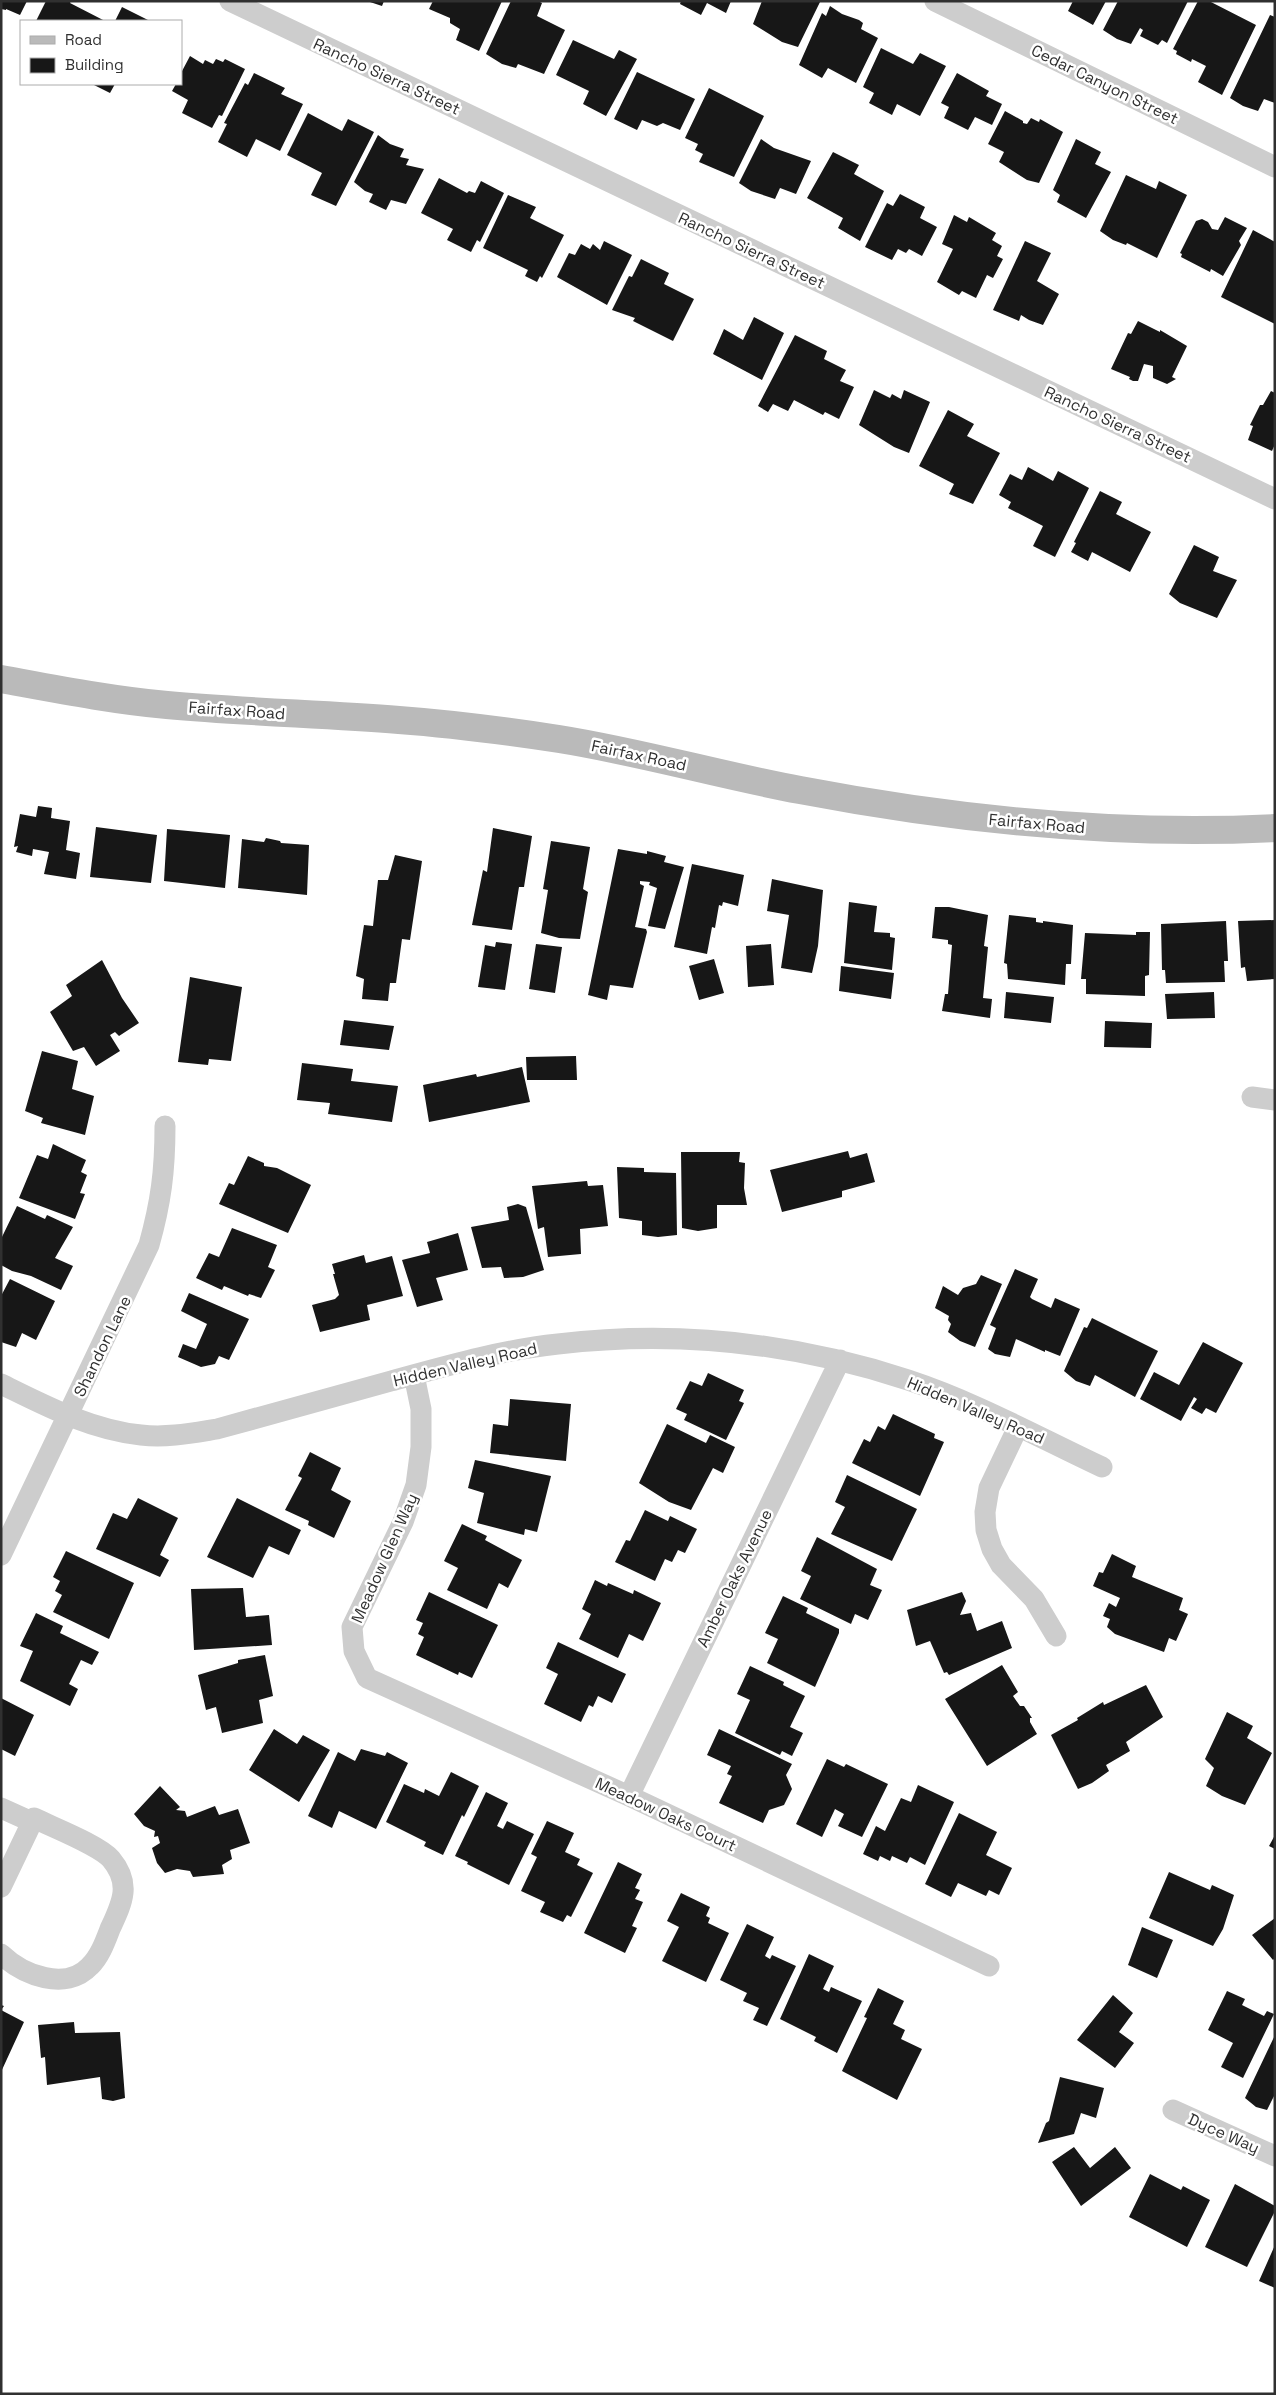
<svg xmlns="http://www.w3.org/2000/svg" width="1276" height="2395" viewBox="0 0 1276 2395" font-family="'Space Grotesk',sans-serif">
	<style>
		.building { fill: #171717 }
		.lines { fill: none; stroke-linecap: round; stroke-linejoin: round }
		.minor { stroke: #cdcdcd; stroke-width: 21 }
		.secondary { stroke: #bababa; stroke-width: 28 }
		.labels { text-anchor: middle; stroke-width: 5; stroke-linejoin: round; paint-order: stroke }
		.street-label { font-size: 16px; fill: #303030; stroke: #fff }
	</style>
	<rect width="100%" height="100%" fill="#fff"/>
	<!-- building -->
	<path class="building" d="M1,1h26l-7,14 -14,-6v1l-5,-1z
		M46,1h25l-1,2 35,18h-69z
		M367,1h17l-2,5z
		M433,1h69l-23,50 -23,-11 4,-11 -10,-6v-5l-21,-9z
		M511,1h27l4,2 -5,13 28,14 -21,44 -26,-10 -2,4 -14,-4 -16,-10z
		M681,1h50l-5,12 -19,-10 -6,12 -21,-11z
		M762,1l58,1 -22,45 -16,-5 -29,-18z
		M1073,1h33l-13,24 -25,-14z
		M1118,1h70l-21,42 -5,-3 -4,5 -18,-9 3,-6 -3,-2 -9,16 -14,-5 -14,-9z
		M1198,1h11l47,24 -34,70 -24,-13 8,-16 -14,-7 -1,3 -15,-8 1,-3 -4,-2z
		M830,6l12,8 17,6 4,3 -2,6 17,9 -22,45 -28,-15 -6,10 -23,-13 23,-52 4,3z
		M122,7l28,14h-35z
		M1270,15l5,2v86l-11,-4 -6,12 -15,-5 -13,-8z
		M573,40l41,19 5,-9 18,9 -31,57 -23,-12 6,-13 -33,-16z
		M881,48l32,16 7,-11 26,13 -26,50 -23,-12 -5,11 -23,-12 5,-10 -11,-6z
		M190,56l13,8 2,-4 8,4 3,-5 7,3 2,-3 20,10 -23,47 -3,-1 -7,13 -30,-15 6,-13 -16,-9 4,-7h5v-11z
		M637,72l58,27 -15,31 -17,-7 -6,3 -15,-6 -5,10 -23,-11z
		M254,73l31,15 -4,6 22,10 -23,47 -24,-12 -9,18 -29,-15 9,-18 -3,-1 21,-40 3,2z
		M957,73l32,18 -3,5 16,8 -10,21 -17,-8 -7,13 -24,-12 5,-11 -8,-4z
		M92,84h23l-5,9z
		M709,88l55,28 -30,61 -35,-15 4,-8 -8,-4 3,-6 -13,-6z
		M1005,111l18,10v2l4,1 4,-6 8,4 1,-3 23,13 -24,51 -12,-3 -28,-18 5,-10 -16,-8z
		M308,113l34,18 6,-12 26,13 -38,74 -25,-11 11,-22 -35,-18z
		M378,135l12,9 14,5 -4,8 9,2 -3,6 18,4 -18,35 -15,-4 -5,10 -17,-8 4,-8 -8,-3 -11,-9z
		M761,139l13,9 37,13 -15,33 -16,-6 -5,11 -24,-8 -12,-8z
		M1076,139l25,13 -6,12 16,8 -25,46 -29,-16 3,-7 -7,-5z
		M833,152l26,13 -5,9 30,17 -24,50 -22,-13 5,-10 -36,-20z
		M1126,175l30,14 3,-8 28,14 -30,63 -30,-15 -1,2 -13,-5 -13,-9z
		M439,178l28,15 2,-2 6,2 6,-12 23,12 -24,49 -3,-2 -6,12 -24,-12 6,-11 -32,-16z
		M900,194l25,13 -5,11 17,9 -15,29 -13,-7 -3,4 -8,-4 -6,11 -27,-13 22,-44 6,3z
		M508,195l28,12 -6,11 34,17 -22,43 -2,-2 -3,6 -12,-6 3,-6 -45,-22z
		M954,215l13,7 2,-5 27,16 -4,7 10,6 -5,10 6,3 -10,19 -6,-3 -11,23 -14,-7 -3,4 -22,-13 16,-33 -11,-5z
		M1225,217l22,11 -8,13 2,4 -18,31 -12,-7 -1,3 -29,-15 1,-3 -2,-1 16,-32 6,-2 6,3 4,7 6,1z
		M1253,230l22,12v82l-54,-27z
		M604,241l28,14 -25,50 -50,-28 12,-24 6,2 6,-11 9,5 3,-5 7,6z
		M1025,241l26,12 -14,28 22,13 -16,31 -14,-5 -8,-5 -2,6 -26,-11z
		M641,259l28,14 -5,11 30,15 -21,42 -40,-20 2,-3 -23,-8 17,-34 3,1z
		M754,317l30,16 -22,47 -49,-26 11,-25 19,11z
		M1138,321l22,11v-2l27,16 -15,31 4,2 -9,5 -14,-6v-12l-9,-2 -6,17h-5l-4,-2 1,-2 -19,-8 17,-36 3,1z
		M795,335l32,16 -3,8 22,11 -6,11 14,6 -15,32 -14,-7 -2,3 -29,-15 -6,11 -15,-7 -5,8 -10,-6z
		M874,390l16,8 2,-4 9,5 3,-9 26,12 -21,51 -15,-6 -35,-22z
		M1271,391l4,2v51l-3,7 -24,-11 5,-14 -3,-1 10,-20h3z
		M948,410l26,14 -7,12 33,17 -27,51 -24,-10 5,-10 -35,-18z
		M1028,467l25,14 5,-10 31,17 -34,69 -22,-11 10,-20 -35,-18 3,-6 -12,-7 11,-21 12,6z
		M1100,491l22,11 -6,12 35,18 -21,40 -38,-20 -4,9 -17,-9 5,-9 -2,-1z
		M1194,545l25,12 -6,14 24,9 -20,38 -37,-15 -11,-9z
		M38,806l14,2 -1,10 19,3 -4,29 14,3 -4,26 -32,-5 5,-22 -16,-3 -1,7 -16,-4 2,-6 -4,1 6,-33 16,3z
		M96,827l61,8 -6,48 -61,-6z
		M493,828l39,8 -8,51h-5l-7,43 -40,-5 11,-55 4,2z
		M167,829l63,6 -5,53 -61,-7z
		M266,838l14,3 1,2 28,2 -2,50 -69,-7 4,-49 22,3z
		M551,841l39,6 -7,42 5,3 -8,47 -21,-1 -18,-5 7,-43 -5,-1z
		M618,849l29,5v-3l19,5 -2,6 20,5 -19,62 -17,-3 9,-38 -8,-3 1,-3 -10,-1v3l4,2 -9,41 11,2 1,3 -14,56 -23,-3 -3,15 -19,-5z
		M395,855l27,6 -12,79 -8,-1 -6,44h-6l-2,18 -26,-2 2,-20 -8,-3 8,-51 9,1 5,-46h10z
		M692,864l52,11 -6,31 -15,-4 -1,4 -3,-1 -4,23 -3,-1 -5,27 -33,-7z
		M772,879l51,11 -5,56 -6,27 -31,-5 8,-53 -22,-4z
		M849,902l28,4 -3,26 16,1v4l5,1 -3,32 -48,-7z
		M935,907h14l39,8 -4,31 4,1 -5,51 9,1 -2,19 -48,-7 3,-17h3l4,-49 -4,-1v-4l-16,-2z
		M1009,915l27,3v4l7,1v-2l30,4 -2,39h-5l-1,21 -57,-6 -1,-15 -3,-1z
		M1275,920v59l-28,2 -2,-14 -4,1 -3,-47z
		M1226,921l2,40h-4l1,21 -59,1 -1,-13h-3l-1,-46z
		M1136,932h14l-1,43 -4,1v20l-59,-2v-15h-5l4,-46 51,2z
		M496,942l16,2 -7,46 -27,-3 7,-42 10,2z
		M536,944l26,3 -7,46 -26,-4z
		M771,944l3,41 -26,2 -2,-41z
		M714,959l10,34 -25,7 -10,-34z
		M102,960l20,38 17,25 -20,13 -4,-4 -5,3 10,16 -24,15 -12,-19 -11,4 -23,-39 22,-16 -6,-11z
		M841,966l53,7 -3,26 -52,-8z
		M190,977l52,10 -11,74 -22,-2 -1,6 -30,-3z
		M1006,992l48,5 -3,26 -47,-5z
		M1214,992l1,26 -48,1 -2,-25z
		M344,1020l50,6 -5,24 -49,-5z
		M1105,1021l47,2 -1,25 -47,-1z
		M42,1051l36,10 -6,28 22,7 -9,39 -44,-12 2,-5 -18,-7z
		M576,1056l1,24h-50l-1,-23z
		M302,1063l51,6 -2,12 47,5 -6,36 -64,-8 2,-11 -33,-3z
		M522,1067l8,35 -101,20 -6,-37 53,-11 1,3z
		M53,1144l33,16 -5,12 6,3 -7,18 5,1 -10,25 -56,-21 18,-43 11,4z
		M848,1151l2,7 17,-5 8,29 -33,9v6l-60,15 -12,-42z
		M681,1152h59l-1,10 6,1 -1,25 3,17h-30v23l-19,3 -16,-3z
		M248,1156l16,7v3l13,2 34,17 -23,48 -69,-29 10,-21 5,2z
		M617,1167l27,1v4l32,1 1,62 -19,2 -16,-2v-14l-23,-3z
		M587,1181l1,5 15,-1 5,41 -28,3 1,25 -33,3 -4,-30 -6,2 -6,-43z
		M518,1204l8,3 18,63 -21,7 -19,1 -3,-11 -19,1 -11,-41 38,-7 -2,-13z
		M17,1206l28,13 2,-4 26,12 -18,31 18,8 -12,24 -30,-14 -19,-5 -11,-6v-26z
		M232,1228l45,17 -9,22 7,3 -14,28 -12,-4 -1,2 -24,-10 -2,4 -26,-12 13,-25 10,4z
		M458,1233l10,37 -32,8 7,22 -26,7 -15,-47 28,-7 -3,-11z
		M364,1255l2,8 26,-7 11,40 -36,9 3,15 -50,12 -8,-27 23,-6 4,-4 -6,-21h2l-3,-10z
		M1015,1269l23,10 -8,18 2,2 19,9 4,-10 25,11 -20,47 -15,-6v2l-29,-13 -6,18 -15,-3 -7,-5 8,-21 -6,-3z
		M981,1275l21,9 -27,63 -15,-6 -12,-9 3,-8 -3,-4 1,-4 -14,-8 8,-22 15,9 5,-7 13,-4z
		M10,1279l45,22 -19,39 -14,-7 -6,14 -15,-5v-46z
		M189,1293l60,26 -20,41 -10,-4 -4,8 -14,3 -23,-10 5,-13 13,5 11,-25 -26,-13z
		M1092,1318l66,33 -23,46 -40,-22 -5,11 -14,-5 -12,-10 20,-44 3,1z
		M1203,1342l40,21 -27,50 -10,-5 -4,6 -11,-6 6,-9 -3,-2 -13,24 -41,-22 14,-27 25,13z
		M708,1373l36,17 -5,11 5,2 -18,37 -42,-20 3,-6 -11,-5 14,-28 12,5z
		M510,1399l61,5 -5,57 -76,-8 3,-29 15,2z
		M893,1414l42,20 -1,4 10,4 -24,54 -68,-33 12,-24 6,3 8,-16 7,4z
		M667,1424l39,19 4,-8 25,12 -12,26 -10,-5 -22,42 -22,-8 -30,-19z
		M310,1452l31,16 -10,22 20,11 -17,37 -26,-13 1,-4 -24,-11 17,-32 -4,-2z
		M475,1460l76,16 -14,56 -12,-3 -1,6 -47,-12 7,-30 -16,-5z
		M847,1475l70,34 -25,52 -61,-27 14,-27 -10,-5z
		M138,1498l40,20 -18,37 9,5 -9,17 -64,-28 17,-36 14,6z
		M237,1498l64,32 -12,25 -20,-9 -16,32 -46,-21z
		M645,1510l23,11 2,-5 27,13 -12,24 -7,-3 -6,12 -7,-3 -10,22 -40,-19 11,-22 4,1z
		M462,1524l25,12 -2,4 37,20 -14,28 -9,-5 -12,26 -40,-19 11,-22 -14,-7z
		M817,1537l60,32 -7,16 12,5 -14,30 -13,-6 -4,10 -51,-25 11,-23 -10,-5z
		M66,1551l68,32 -25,56 -56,-27 9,-17 -7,-4 5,-10 -7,-4z
		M1112,1554l24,12 -4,11 51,21 -4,12 9,4 -12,27 -7,-3 -5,14 -49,-18 -8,-7 3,-8 -7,-3 6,-13 7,4 4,-9 -27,-12 6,-14 4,1z
		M595,1580l12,6 1,-3 25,11 1,-4 27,13 -18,38 -14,-7 -11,24 -39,-19 12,-25 -9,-5z
		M243,1588l3,29 23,-2 3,30 -78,5 -3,-61z
		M429,1592l69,33 -26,53 -13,-6 -1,3 -42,-20 8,-18 -6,-3 5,-11 -7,-3z
		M962,1592l4,9 -6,14 11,-2 6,18 25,-10 10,27 -63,27 -2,-3 -3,1 -14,-32 -14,5 -9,-36z
		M783,1596l25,12 -2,5 33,16v4l-24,54 -48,-24 11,-24 -13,-6z
		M36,1613l27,13 -3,7 39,19 -7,13 -11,-5 -12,24 9,5 -8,17 -50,-25 13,-30 -13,-5z
		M558,1642l68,32 -14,29 -14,-7 -5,11 -4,-2 -8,17 -37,-18 14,-30 -12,-6z
		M265,1655l8,41 -14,4 4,23 -41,10 -6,-26 -10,3 -8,-35 40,-12v-3z
		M1002,1665l16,27 -5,4 7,10h4l8,12h-2v4l7,12 -50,32 -42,-67z
		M750,1666l34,16 -1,3 22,11 -15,31 13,6 -11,23 -10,-5 -2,4 -45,-22 15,-33 -13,-6z
		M1146,1685l17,32 -37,25 4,9 -24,14 3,6 -17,12 -14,6 -27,-54 27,-15 -1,-2 26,-16 1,3z
		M1,1698l33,17 -19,41 -14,-7z
		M1227,1712l26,14 -6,12 25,15 -27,52 -23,-9 -16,-10 8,-18 -9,-9z
		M274,1729l23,15 6,-9 27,15 -31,52 -50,-32z
		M719,1729l73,35 -6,11 6,14 -8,16 -15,5 -6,13 -44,-20 13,-27 -5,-2 4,-8 -24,-11z
		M361,1749l24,7 2,-4 21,11 -32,66 -37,-18 -7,17 -24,-12 30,-64 17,9z
		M827,1759l17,8 2,-3 42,20 -26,53 -24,-11 6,-12 -9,-5 -13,28 -26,-13z
		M451,1772l28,14 -15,31 -2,-2 -19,40 -19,-9 2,-4 -40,-20 18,-38 20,9 1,-4 14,7z
		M918,1785l36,17 -29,63 -15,-8 -3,6 -15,-7 -2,5 -10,-5 -2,5 -15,-7 13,-28 9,5 16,-33 10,4z
		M160,1786l20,21 -4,3 9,1 2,6 28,-11 4,9 19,-6 12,34 -20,7 2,9 -10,6 2,9 -31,3 -3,-6 -13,-2 -12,4 -8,-10 -5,-15 8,-5 -2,-7 -4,1 1,-6 -11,-5 -10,-12z
		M486,1792l22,11 -11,23 6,3 4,-8 27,13 -25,51 -42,-21 1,-2 -13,-6z
		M959,1813l38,19 -11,23 26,13 -13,27 -10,-5 -3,6 -28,-13 -7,14 -26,-13z
		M547,1821l27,12 -9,19 15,7 -3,6 16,8 -22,44 -4,-2 -4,7 -23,-10 5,-10 -24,-11 16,-34 -6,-3z
		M1275,1835v14l-6,-3z
		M618,1862l24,12 -7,14 5,2 -5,9 8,3 -11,24 5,2 -12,25 -41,-20z
		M1169,1872l41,18 2,-5 22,10 -11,34 -10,17 -64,-28z
		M681,1893l29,14 -4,9 4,2 -2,5 21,10 -23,49 -44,-21 17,-34 -12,-6z
		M1275,1918v40l-2,2 -21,-25z
		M747,1924l27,13 -9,19 5,3 2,-4 24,11 -29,60 -14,-6 6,-12 -16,-7 4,-8 -27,-13z
		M1142,1927l31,13 -16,38 -29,-13z
		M809,1954l25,12 -11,23 6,3 2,-5 31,14 -25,52 -23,-12 2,-4 -36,-18z
		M878,1988l26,13 -11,23 12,6 -4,9 21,10 -25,51 -55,-29 25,-53 -3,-1z
		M1227,1991l18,8 -3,6 22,11 3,-5 7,3 -31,64 -22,-11 12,-24 -25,-13z
		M1113,1995l20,18 -14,19 15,11 -19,25 -38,-28z
		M1,2005l3,1 -3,4 23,12 -23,50z
		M74,2022l1,11 45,-1 5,66 -12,3 -11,-2 -2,-22 -53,8 -2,-28 -4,1 -3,-33z
		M1275,2035v59l-8,16 -11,-3 -11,-9z
		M1060,2077l44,11 -8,30 -15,-5 -7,21 -36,9 8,-20 3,-2z
		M1074,2147l16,21 25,-21 16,21 -50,38 -29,-44z
		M1150,2174l31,16 2,-4 27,14 -23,47 -58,-30z
		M1235,2184l40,22v5l-28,56 -42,-20z
		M1275,2245v43l-16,-7z"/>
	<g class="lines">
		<!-- minor -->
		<path class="minor" d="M230,1l1045,498
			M935,1l340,166
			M1252,1097l23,3
			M414,1375l7,34v38l-5,38 -13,37 -51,105 2,24 13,27 262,118 360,170
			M1,1384c45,22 90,46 140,51 26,3 51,-2 76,-6 58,-16 116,-32 174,-48 55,-15 110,-31 167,-37 118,-14 237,-1 350,36 67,22 130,57 194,87
			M1018,1427l-29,61 -4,24 1,18 6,19 9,16 33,34 22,37
			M1,1555l148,-310c12,-43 16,-74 16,-119
			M629,1796l211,-436
			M1,1808l31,14
			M1,1887l33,-69c18,9 65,27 77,41 21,25 11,44 -1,70 -5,13 -10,27 -20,37 -24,26 -67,9 -89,-12
			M1173,2110l102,46"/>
		<!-- secondary -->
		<path class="secondary" d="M1,679c55,10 111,21 166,26 77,7 155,9 232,15 54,4 107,11 160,19 82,13 160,36 241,51 157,30 315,46 475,38"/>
	</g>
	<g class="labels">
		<!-- street labels -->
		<g class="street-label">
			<text transform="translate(387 76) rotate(25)" y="6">Rancho Sierra Street</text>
			<text transform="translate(1105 84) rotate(26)" y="6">Cedar Canyon Street</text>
			<text transform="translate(752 250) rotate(25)" y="6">Rancho Sierra Street</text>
			<text transform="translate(1118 424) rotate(25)" y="6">Rancho Sierra Street</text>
			<text transform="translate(237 710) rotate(4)" y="6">Fairfax Road</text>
			<text transform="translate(639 755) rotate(12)" y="6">Fairfax Road</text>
			<text transform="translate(1037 823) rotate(5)" y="6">Fairfax Road</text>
			<text transform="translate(102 1346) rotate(-64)" y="6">Shandon Lane</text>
			<text transform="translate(465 1364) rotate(-13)" y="6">Hidden Valley Road</text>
			<text transform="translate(976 1410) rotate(23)" y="6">Hidden Valley Road</text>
			<text transform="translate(384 1558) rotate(-66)" y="6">Meadow Glen Way</text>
			<text transform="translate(734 1578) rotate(-64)" y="6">Amber Oaks Avenue</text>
			<text transform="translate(666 1814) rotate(25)" y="6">Meadow Oaks Court</text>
			<text transform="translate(1224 2133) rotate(24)" y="6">Dyce Way</text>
		</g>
	</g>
	<!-- border -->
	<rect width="1276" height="2395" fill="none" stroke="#303030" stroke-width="5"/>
	<!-- legend -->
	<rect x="20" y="20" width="162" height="65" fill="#ffffff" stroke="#acacac"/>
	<rect x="30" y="36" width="25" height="8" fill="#bababa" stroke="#acacac"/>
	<text x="65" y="45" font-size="15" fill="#303030">Road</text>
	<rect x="30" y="58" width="25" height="15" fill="#171717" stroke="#acacac"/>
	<text x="65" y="70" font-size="15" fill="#303030">Building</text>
</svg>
